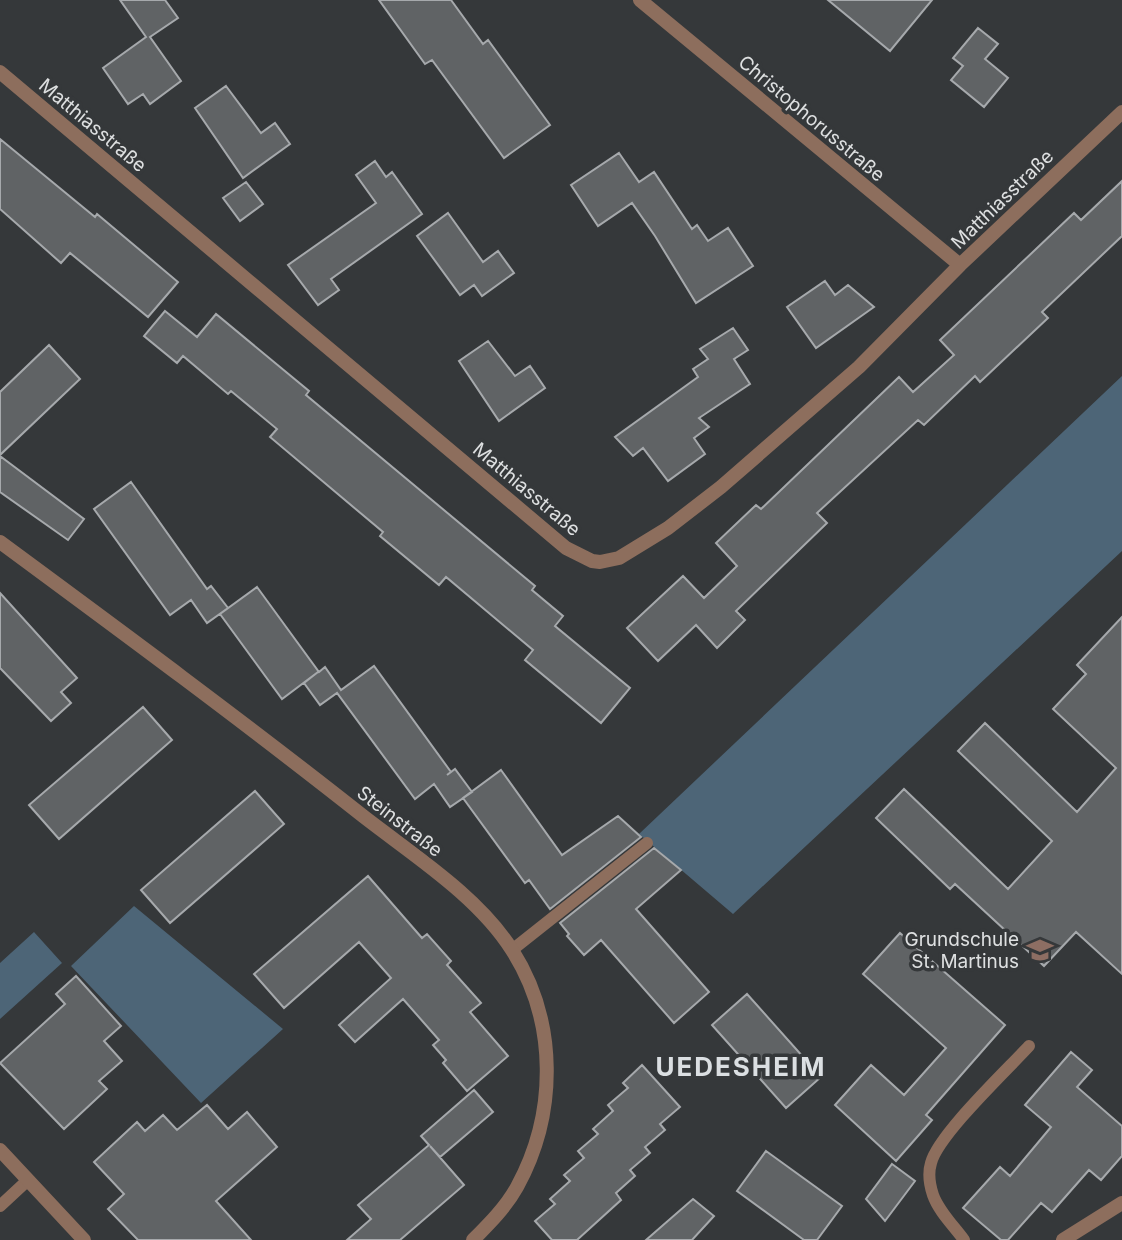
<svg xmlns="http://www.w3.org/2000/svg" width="1122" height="1240" viewBox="0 0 1122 1240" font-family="Inter,sans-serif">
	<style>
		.green { fill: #4d6577 }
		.building { fill: #606365; stroke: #a6a9ac; stroke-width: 2 }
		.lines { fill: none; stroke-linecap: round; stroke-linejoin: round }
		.service { stroke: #8d6e5d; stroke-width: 12 }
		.minor { stroke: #8d6e5d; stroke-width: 14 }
		.tertiary { stroke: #8d6e5d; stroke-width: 14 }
		.labels { text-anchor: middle; stroke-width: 7; stroke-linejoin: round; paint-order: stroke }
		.street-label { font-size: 19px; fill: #dee0e1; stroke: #35383a }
		.poi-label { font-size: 19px; fill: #dee0e1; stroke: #35383a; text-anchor: end }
		.district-label { font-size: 26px; font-weight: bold; letter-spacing: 2px; fill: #dbdfe2; stroke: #35383a }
	</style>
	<rect width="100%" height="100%" fill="#35383a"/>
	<!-- green -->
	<path class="green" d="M1122,376v175l-389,363 -94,-80z
		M134,906l149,123 -82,74 -130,-137z
		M34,932l28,31 -62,56v-56z"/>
	<!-- building -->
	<path class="building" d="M120,0h45l13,18 -28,19 31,44 -31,23 -7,-10 -15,10 -25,-36 43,-31z
		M379,0h72l32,44 5,-4 62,85 -46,33 -72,-98 -7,4z
		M828,0h104l-42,51z
		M978,28l20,16 -13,15 23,19 -24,29 -33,-27 12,-14 -10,-8z
		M226,86l35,47 14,-10 15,21 -47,34 -48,-70z
		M0,139l95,78 2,-3 81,68 -30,35 -78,-64 -9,10 -61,-54z
		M619,153l20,29 15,-10 38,57 5,-4 11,16 20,-13 25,38 -57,37 -41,-67 -23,-33 -34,23 -27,-41z
		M375,161l11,16 6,-5 30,42 -91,65 8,11 -21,15 -30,-40 88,-62 -20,-28z
		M1122,181v55l-80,76 6,6 -68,64 -5,-6 -51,49 -6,-5 -101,93 10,10 -91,88 9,9 -28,28 -21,-23 -38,36 -31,-33 56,-52 21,22 33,-32 -21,-23 40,-38 5,4 138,-132 14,15 41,-37 -14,-15 134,-127 7,7z
		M246,182l17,22 -23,17 -17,-23z
		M448,213l35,49 15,-11 16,22 -32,23 -8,-11 -14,10 -43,-59z
		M825,281l10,14 13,-10 26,22 -58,41 -29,-41z
		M165,311l32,26 19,-23 93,77 -3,4 229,191 -3,4 31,26 -8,10 75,62 -29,35 -76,-63 8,-10 -87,-73 -7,8 -59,-49 3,-4 -113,-95 7,-8 -46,-38 -3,3 -45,-38 -6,7 -33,-27z
		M733,328l15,22 -14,9 16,25 -51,34 10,9 -15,11 11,16 -37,27 -25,-33 -10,8 -18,-19 83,-60 -5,-8 15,-10 -8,-10z
		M488,341l27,35 15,-10 15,22 -46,33 -40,-60z
		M49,345l31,34 -80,76v-63z
		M0,456l84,63 -16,21 -68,-48z
		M131,482l76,107 4,-3 17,22 -21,15 -16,-23 -21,15 -76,-106z
		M257,587l62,85 6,-5 16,23 33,-24 77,106 -4,3 8,-6 17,23 -22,15 -16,-23 -19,15 -78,-106 -17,12 -16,-22 14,-11 -36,27 -62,-85z
		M0,593l77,85 -16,14 10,11 -20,18 -51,-53z
		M1122,617v357l-46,-42 -32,34 -89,-82 -5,5 -74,-71 28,-29 104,100 44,-48 -94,-90 27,-28 92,89 39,-44 -63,-59 33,-35 -9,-9z
		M143,707l29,33 -113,99 -30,-34z
		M501,770l61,85 56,-39 23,21 -91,72 -21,-29 -4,3 -62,-85z
		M255,791l29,33 -114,99 -29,-33z
		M654,848l27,22 -45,39 73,83 -35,31 -73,-83 -17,15 -17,-19 2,-2 -9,-11z
		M368,876l54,62 5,-4 24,27 -4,4 34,38 -11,9 38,44 -41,35 -24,-28 3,-3 -13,-15 6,-5 -36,-41 -48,43 -16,-17 52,-47 -32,-36 -75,66 -30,-34z
		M900,933l105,92 -79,90 6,5 -36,41 -61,-56 36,-40 33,30 42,-47 -83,-74z
		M76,976l45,50 -17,15 18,20 -23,20 8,8 -43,40 -64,-66 65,-59 -9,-10z
		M747,994l74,83 -35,31 -74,-83z
		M1071,1052l21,18 -15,17 45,39v30l-21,24 -12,-10 -37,42 -11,-9 -33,37h-7l-38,-32 37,-41 10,9 41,-49 -26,-22z
		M642,1065l38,42 -20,17 5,6 -20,17 5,6 -20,17 5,6 -19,17 5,7 -44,40h-25l-17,-19 20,-17 -5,-5 20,-18 -6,-6 20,-17 -6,-7 20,-17 -5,-5 20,-18 -5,-6 20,-17 -5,-5z
		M474,1090l19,22 -53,45 -10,-11 34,39 -64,55h-53l24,-21 -13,-14 71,-60 -8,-9z
		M207,1105l21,24 19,-17 30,35 -61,54 35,39h-113l-30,-31 16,-15 -30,-32 43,-40 8,9 18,-16 14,15z
		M766,1151l76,55 -25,34h-13l-67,-49z
		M892,1164l23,17 -30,40 -19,-22z
		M693,1199l21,17 -22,24h-46z"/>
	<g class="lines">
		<!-- service -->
		<path class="service" d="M512,950l135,-107
			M0,1206l28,-26
			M964,1240c-10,-14 -25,-28 -31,-45 -3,-9 -5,-22 -2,-32 7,-28 76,-93 98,-117"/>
		<!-- minor -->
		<path class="minor" d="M640,0l320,265
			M0,72l566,476 26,13 8,1 19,-4 49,-30 53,-41 138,-120 101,-102 162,-153
			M0,542c122,90 244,180 363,274 50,39 115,80 149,134 46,72 45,164 5,237 -11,20 -28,37 -44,53
			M1063,1240l59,-37"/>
		<!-- tertiary -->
		<path class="tertiary" d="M0,1150l84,90"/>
	</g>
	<!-- icons -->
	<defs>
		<g id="school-bare" transform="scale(2.1)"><path d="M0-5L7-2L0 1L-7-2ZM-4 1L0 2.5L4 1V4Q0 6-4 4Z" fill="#8d6e63" stroke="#35383a" stroke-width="2.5" paint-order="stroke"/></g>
	</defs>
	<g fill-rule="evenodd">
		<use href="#school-bare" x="1040" y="950"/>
	</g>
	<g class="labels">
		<!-- street labels -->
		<g class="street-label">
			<text transform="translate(812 118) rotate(40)" y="7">Christophorusstraße</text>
			<text transform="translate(93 125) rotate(40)" y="7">Matthiasstraße</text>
			<text transform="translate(1002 199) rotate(-44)" y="7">Matthiasstraße</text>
			<text transform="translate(527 489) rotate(40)" y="7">Matthiasstraße</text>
			<text transform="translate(400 821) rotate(38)" y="7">Steinstraße</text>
		</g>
		<!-- poi labels -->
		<g class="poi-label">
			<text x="1019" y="946">Grundschule<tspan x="1019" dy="22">St. Martinus</tspan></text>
		</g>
		<!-- district labels -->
		<g class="district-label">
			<text x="741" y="1076">UEDESHEIM</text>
		</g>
	</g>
</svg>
